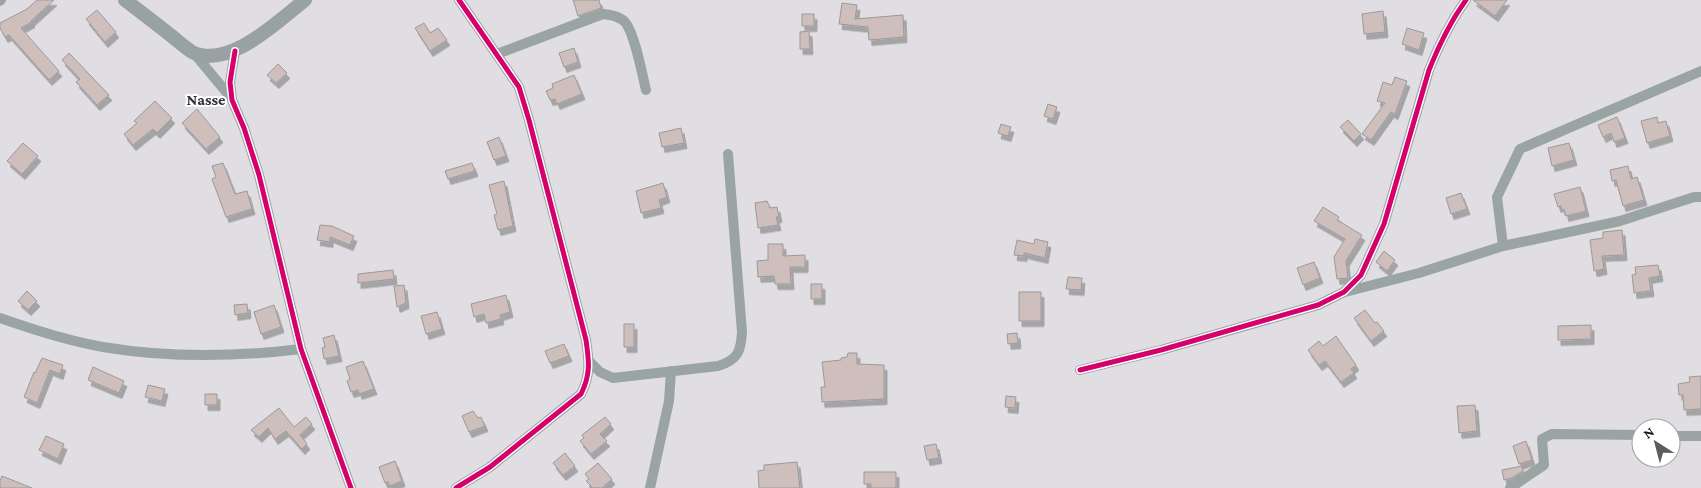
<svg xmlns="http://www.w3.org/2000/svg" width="1701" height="488" viewBox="0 0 1701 488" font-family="'Crimson Pro',serif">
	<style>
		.building { fill: #cebebc; stroke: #9b999a; filter: url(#shadow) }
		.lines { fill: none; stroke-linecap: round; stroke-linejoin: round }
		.street { stroke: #9aa5a3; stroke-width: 10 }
		.secondary { stroke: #99a2a2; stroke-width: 14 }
		.cycleway-casing { stroke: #fff; stroke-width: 8 }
		.cycleway { stroke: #d6006c; stroke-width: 5 }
		.labels { text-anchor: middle; stroke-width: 4; stroke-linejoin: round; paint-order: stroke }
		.quarter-label { font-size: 16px; font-weight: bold; fill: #323034; stroke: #fff }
	</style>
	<defs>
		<filter id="shadow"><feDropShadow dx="3" dy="5.5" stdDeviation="0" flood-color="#0004"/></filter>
	</defs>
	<rect width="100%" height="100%" fill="#e0dee2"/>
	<!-- building -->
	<path class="building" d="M37,0h17l-23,21 1,1 -11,6 38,43 -10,9 -40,-45 -4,2 -5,-9v-5l27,-14z
		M573,0h26l2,8 -23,8z
		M1473,0h34l-12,16z
		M842,3l15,2 -2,14 48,-4 1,22 -35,3 -1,-13 -29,-3z
		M97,10l19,22 -11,10 -19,-23z
		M1383,11l2,21 -21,2 -2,-20z
		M802,14h12v12h-12z
		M424,23l6,10 8,-5 9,12 -17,11 -15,-23z
		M1407,28l17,5 -5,17 -17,-6z
		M809,31l1,18h-10v-17z
		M574,48l4,14 -14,5 -5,-14z
		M69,53l40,42 -12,10 -21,-23 4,-3 -18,-19z
		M278,64l9,9 -11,10 -9,-8z
		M574,75l8,19 -25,10 -2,-5 -5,1 -4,-9 7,-3 -1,-4z
		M1395,77l12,4 -12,33 -4,-2 -20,28 -9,-6 23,-31 -8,-2 6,-19 9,3z
		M155,101l17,17 -15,15 -4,-4 -20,16 -9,-11 13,-11 -3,-2z
		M1048,104l9,3 -4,12 -9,-3z
		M197,109l23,28 -14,12 -24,-26z
		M1617,117l8,21 -11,4 -3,-9 -8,4 -5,-12z
		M1657,117l1,6 8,-2 4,15 -23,7 -6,-22z
		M1348,120l13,14 -7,7 -14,-14z
		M1001,124l10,3 -3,9 -10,-3z
		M681,128l3,15 -22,4 -3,-14z
		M499,137l7,19 -12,4 -7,-18z
		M23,143l15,13 -16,18 -15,-13z
		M1569,143l5,17 -22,6 -4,-18z
		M223,163l12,31 12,-3 5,18 -26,8 -14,-38 4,-2 -4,-11z
		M472,163l3,8 -27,8 -3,-8z
		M1628,166l3,13 6,-2 7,23 -21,6 -7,-26 -4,1 -2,-11z
		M504,181l9,45 -15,4 -4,-15 3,-1 -8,-29z
		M663,183l4,14 -8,3 2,8 -20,5 -5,-22z
		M1580,187l6,24 -20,5 -2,-7 -2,1 -1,-4 -3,1 -4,-13z
		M1461,193l6,16 -16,5 -5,-16z
		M767,201l3,7 7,-1 2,10h-3l2,8 -20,3 -3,-25z
		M1323,207l16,10 -2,3 25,15 -16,26 2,17 -11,1 -3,-22 11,-18 -31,-18z
		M320,225l12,1 22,10 -4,9 -20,-8v5l-13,-2z
		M1622,230l2,25 -22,1 2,13 -10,2 -4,-31 13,-2v-6z
		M1035,239l13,3 -3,16 -21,-5v3l-10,-1 3,-15 17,4z
		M768,244h15v12l22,-1v12h-15l1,17h-16l-1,-8 -16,1 -1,-16 11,-1z
		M1384,251l11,9 -8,11 -11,-9z
		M1314,262l6,16 -17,7 -6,-17z
		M1658,265l2,11 -11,2 2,13 -17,2 -2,-18 4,-1 -1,-7z
		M393,270l1,9 -36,4v-9z
		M1068,277l14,1 -1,12 -15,-1z
		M811,284h11v15h-11z
		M404,285l2,18 -9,4 -3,-21z
		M27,291l10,10 -9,9 -10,-9z
		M1019,292h22v29h-22z
		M506,295l4,17 -10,3 1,4 -15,4 -2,-9 -10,3 -3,-13z
		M247,304l1,9 -13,2 -1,-10z
		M274,305l7,22 -20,7 -7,-22z
		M1365,310l10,13 2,-1 7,9 -13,10 -17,-23z
		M437,312l5,17 -16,5 -5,-18z
		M624,324h10v23h-10z
		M1591,325v14l-33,1v-14z
		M1017,333l1,10 -10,1 -1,-10z
		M334,335l5,21 -15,3 -2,-11 3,-1 -2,-9z
		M1336,336l20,29 -5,4 3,4 -13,9 -16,-21 -6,4 -11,-15 11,-9 4,5z
		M564,344l5,12 -19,7 -5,-12z
		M848,353h9v11l27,1v34l-62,3 -1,-15h4l-3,-25 19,-2v-2l6,-1z
		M42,358l21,7 -3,9 -10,-4 -13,33 -13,-6 10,-25 1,1z
		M363,361l11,28 -15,5 -1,-4 -7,2 -4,-11 3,-2 -4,-12z
		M93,367l31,14 -5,12 -31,-13z
		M1701,376v33l-17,1 -1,-15h-4l-1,-11 12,-2 -1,-5z
		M148,385l17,4 -3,12 -17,-4z
		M205,394h12v11h-12z
		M1006,396l10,1 -1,11 -10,-1z
		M1475,405l2,26 -18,2 -2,-27z
		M279,408l15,19 12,-10 6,7 -12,11 7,9 -5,5 -16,-18 -11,8 -7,-11 -9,9 -8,-7z
		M473,411l5,7 3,-1 4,9 -16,6 -7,-16z
		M605,417l6,7 -11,10 7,7 -16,13 -11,-13 4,-3 -2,-3z
		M46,436l18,8 -6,15 -19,-9z
		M1526,441l6,19 -13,4 -6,-18z
		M936,444l3,14 -12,2 -3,-14z
		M565,453l10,13 -12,9 -10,-12z
		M395,461l7,20 -12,5 -2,-4 -3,1 -6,-16z
		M797,462l3,26h-41l-1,-17 6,-1v-5z
		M598,463l14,16 -10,9h-9l-7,-7 3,-2 -4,-5z
		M1522,466l1,5 -11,7 -8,2 -2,-10z
		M864,472h32v16h-25v-4h-7z
		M2,476l30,12h-32v-7z"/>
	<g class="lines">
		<!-- street -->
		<path class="street" d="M0,1l1,-1
			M235,51l-5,31 2,18 12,28 15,47 42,174 50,139
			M193,52l39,47
			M497,54l106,-40c8,1 16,2 22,8 10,12 17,52 21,68
			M1503,246l-6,-49 23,-48 181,-78
			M1345,292l74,-19 84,-27 117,-25 74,-24h7
			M0,318c34,12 68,23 103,29 66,11 133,10 198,2
			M589,361l11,11 13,6 105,-12c20,-6 23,-15 24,-34l-14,-178
			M1080,370l81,-20 157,-45 26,-13 17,-17 23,-51 45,-154c10,-25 21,-48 37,-70
			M1671,436h30
			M456,488l34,-21 91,-73c10,-20 8,-33 5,-54l-57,-220 -10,-33 -60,-87
			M650,488l19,-87 2,-30
			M1510,488l34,-23 -2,-26 10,-5 89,1"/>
		<!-- secondary -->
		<path class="secondary" d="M125,0c17,13 33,25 49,38 5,4 12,10 18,14 37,18 86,-31 113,-52"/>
		<!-- cycleway casing -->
		<g class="cycleway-casing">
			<path id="cycleway" d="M235,51l-5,31 2,18 12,28 15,47 42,174 50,139
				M1080,370l81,-20 157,-45 26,-13 17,-17 23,-51 45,-154c10,-25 21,-48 37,-70
				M456,488l34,-21 91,-73c10,-20 8,-33 5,-54l-57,-220 -10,-33 -60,-87"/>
		</g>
		<!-- cycleway -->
		<use href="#cycleway" class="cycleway"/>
	</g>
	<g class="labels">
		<!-- quarter labels -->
		<g class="quarter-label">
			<text x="206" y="105">Nasse</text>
		</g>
	</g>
	<!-- north arrow -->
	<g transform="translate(1656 443) rotate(324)"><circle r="24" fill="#ffffff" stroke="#a2a2a3"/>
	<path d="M0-4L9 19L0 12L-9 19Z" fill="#5d5c5f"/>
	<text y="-8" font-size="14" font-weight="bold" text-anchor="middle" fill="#171618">N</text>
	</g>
</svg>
